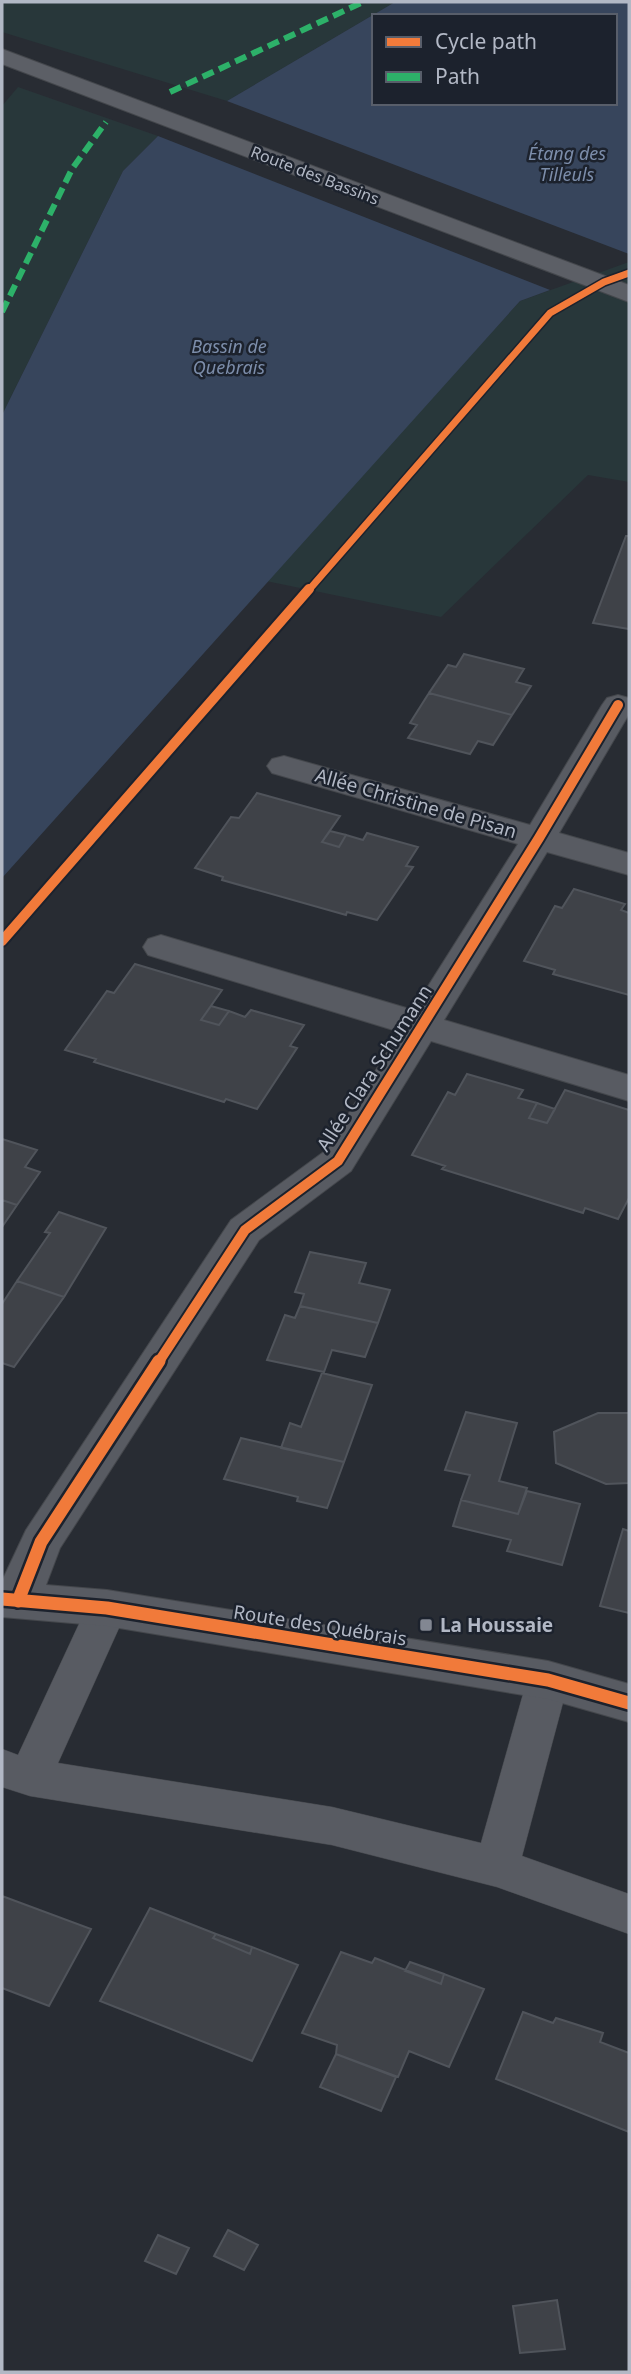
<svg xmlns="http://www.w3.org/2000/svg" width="631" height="2374" viewBox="0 0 631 2374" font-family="'Noto Sans',sans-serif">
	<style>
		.green { fill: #28373a }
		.water { fill: #37455c; fill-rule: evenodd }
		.building { fill: #3f4248; stroke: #50545b; stroke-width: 2 }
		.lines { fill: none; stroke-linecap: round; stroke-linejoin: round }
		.lane-casing { stroke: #44474c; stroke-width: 1 }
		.street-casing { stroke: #44474c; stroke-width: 2 }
		.secondary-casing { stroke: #44474c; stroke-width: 2 }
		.lane { fill: #585b62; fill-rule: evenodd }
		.street { fill: #585b62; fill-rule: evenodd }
		.secondary { fill: #5c5f66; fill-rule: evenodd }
		.quiet { stroke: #2db169; stroke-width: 6; stroke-dasharray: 12 6; stroke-linecap: butt }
		.cycleway-far2-casing { stroke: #1c222d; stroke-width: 10 }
		.cycleway-far1-casing { stroke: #1c222d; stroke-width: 14 }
		.cycleway-casing { stroke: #1c222d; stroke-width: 18 }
		.cycleway-far2 { stroke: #f17a3a; stroke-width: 7 }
		.cycleway-far1 { stroke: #f17a3a; stroke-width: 10 }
		.cycleway { stroke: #f17a3a; stroke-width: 13 }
		.poi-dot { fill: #828792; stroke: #1c222d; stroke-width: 2.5 }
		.labels { text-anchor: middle; stroke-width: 5; stroke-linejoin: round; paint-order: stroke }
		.far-street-label { font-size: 16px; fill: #b2b8c5; stroke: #1c222d }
		.far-water-label { font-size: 18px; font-style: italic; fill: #7c8daa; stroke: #1c222d }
		.street-label { font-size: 19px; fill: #b2b8c5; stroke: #1c222d }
		.poi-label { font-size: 19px; font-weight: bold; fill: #b2b8c5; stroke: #1c222d; text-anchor: start }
	</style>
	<rect width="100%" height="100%" fill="#282c33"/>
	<!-- green -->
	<path class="green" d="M11,2h384l-168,99 -225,-69v-28z
		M18,87l140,49 -35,35 -121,244v-309z
		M629,262v220l-41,-7 -147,142 -175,-36 254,-280z"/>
	<!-- water -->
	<path class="water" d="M395,2h234v252l-402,-153zM374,16h241v87h-241z
		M158,136l392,154 -30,11 -518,577v-463l121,-244z"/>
	<!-- building -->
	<path class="building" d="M626,536h3v93l-36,-6z
		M464,654l60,15 -8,13 15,4 -19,29 -83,-22 19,-28 8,2z
		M429,693l83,22 -19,30 -15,-4 -8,13 -62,-16 9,-13 -7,-2z
		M257,793l83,23 -18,26 17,5 7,-12 17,5 4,-7 51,14 -12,19 7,1 -36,53 -30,-8 -1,3 -124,-35 1,-3 -28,-9 36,-51 8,1z
		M330,831l16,4 -7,12 -17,-5z
		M574,889l51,15 -4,6 8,3v82l-76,-21 2,-4 -31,-9 31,-55 7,2z
		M135,964l87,26 -21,30 18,5 10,-14 16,6 6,-7 53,15 -14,21 7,2 -40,61 -31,-10 -2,3 -130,-40 2,-3 -31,-9 42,-59 7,2z
		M211,1006l18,5 -10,14 -18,-5z
		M467,1074l56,16 -5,8 19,5 -8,15 18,5 18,-33 64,20v88l-11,21 -33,-11 -2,5 -141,-44 3,-3 -33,-11 36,-63 7,3z
		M537,1103l18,6 -8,14 -18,-5z
		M2,1139l35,11 -12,17 15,5 -23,33 -15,-5z
		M2,1200l15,5 -15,22z
		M59,1212l47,16 -42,69 -47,-16 33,-48 -5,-1z
		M310,1252l56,11 -7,20 31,7 -12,33 -78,-17 4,-12 -9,-2z
		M17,1281l47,16 -50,70 -12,-4v-59z
		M300,1306l78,17 -13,34 -33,-7 -8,22 -57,-12 18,-45 10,3z
		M322,1373l50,12 -28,77 -63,-14 9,-25 11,4z
		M466,1412l51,11 -18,58 28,7 -9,26 -57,-14 9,-25 -25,-5z
		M598,1413h31v70l-23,1 -50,-21 -2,-31z
		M241,1438l103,24 -17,46 -30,-7 1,-4 -74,-18z
		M527,1491l53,13 -18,61 -55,-14 4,-11 -58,-14 8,-26 57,14z
		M623,1529l6,2v82l-29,-7z
		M2,1896l89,33 -42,77 -47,-18z
		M150,1908l66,26 -3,4 37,16 2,-7 46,18 -46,96 -152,-60z
		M216,1934l36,13 -2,7 -37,-16z
		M341,1952l31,11 3,-5 66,26 3,-10 40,15 -35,78 -40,-16 -11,26 -62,-23 1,-9 -35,-12z
		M410,1962l34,12 -3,10 -36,-13z
		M523,2012l30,11 3,-5 47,15 -3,9 29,11v79l-133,-53z
		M336,2054l60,23 -15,34 -61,-24z
		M228,2230l30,15 -14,25 -30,-14z
		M158,2235l31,13 -13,26 -31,-13z
		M557,2300l8,49 -45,4 -7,-47z"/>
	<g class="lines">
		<!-- lane casing -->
		<g class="lane-casing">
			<path id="lane" d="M107,1591l15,5 6,12 -70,155 274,44 149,36 46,-163 6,-13 15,-5 15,5 6,13 -47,176 107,38v40l-132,-47 -165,-42 -302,-49 -28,-9v-38l16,6 74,-159z"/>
		</g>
		<!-- street casing -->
		<g class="street-casing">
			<path id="street" d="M618,695l11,3v16l-70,119 70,20v22l-82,-23 -103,168 185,55v26l-198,-60 -80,130 -92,69 -199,308 -14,37 61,5 441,71 81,23v38l-81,-23 -441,-73 -105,-9v-36l24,-51 205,-310 94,-69 75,-119 -252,-77 -5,-8 5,-8 13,-4 252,75 105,-166 -246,-71 -5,-7 5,-7 12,-3 246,69 72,-120 5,-7z"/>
		</g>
		<!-- secondary casing -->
		<g class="secondary-casing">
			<path id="secondary" d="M2,49l627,236v17l-627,-238z"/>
		</g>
		<!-- lane -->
		<use href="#lane" class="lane"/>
		<!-- street -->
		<use href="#street" class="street"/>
		<!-- secondary -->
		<use href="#secondary" class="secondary"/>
		<!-- quiet -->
		<path class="quiet" d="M170,92l193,-90
			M2,312l70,-143 34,-47"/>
		<!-- cycleway-far2 casing -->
		<g class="cycleway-far2-casing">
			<path id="cycleway-far2" d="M308,591l242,-278 54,-31 25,-9"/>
		</g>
		<!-- cycleway-far1 casing -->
		<g class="cycleway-far1-casing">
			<path id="cycleway-far1" d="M2,941l307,-352
				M158,1363l87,-133 93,-69 201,-323 79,-133"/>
		</g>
		<!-- cycleway casing -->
		<g class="cycleway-casing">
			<path id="cycleway" d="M2,1599l105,9 441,72 81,23
				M18,1601l23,-59 118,-181"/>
		</g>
		<!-- cycleway-far2 -->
		<use href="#cycleway-far2" class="cycleway-far2"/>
		<!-- cycleway-far1 -->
		<use href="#cycleway-far1" class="cycleway-far1"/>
		<!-- cycleway -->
		<use href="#cycleway" class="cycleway"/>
	</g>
	<!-- markers -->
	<rect class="poi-dot" x="419" y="1618" width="14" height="14" rx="3.5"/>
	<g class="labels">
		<!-- far-street labels -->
		<g class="far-street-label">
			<text transform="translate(315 175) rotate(21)" y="6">Route des Bassins</text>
		</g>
		<!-- far-water labels -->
		<g class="far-water-label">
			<text x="567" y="160">Étang des<tspan x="567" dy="21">Tilleuls</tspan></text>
			<text x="229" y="353">Bassin de<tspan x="229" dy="21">Quebrais</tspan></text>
		</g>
		<!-- street labels -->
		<g class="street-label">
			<text transform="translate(416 803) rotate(16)" y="7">Allée Christine de Pisan</text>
			<text transform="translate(374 1068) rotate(-57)" y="7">Allée Clara Schumann</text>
			<text transform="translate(320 1625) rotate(9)" y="7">Route des Québrais</text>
		</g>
		<!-- poi labels -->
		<g class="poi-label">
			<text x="440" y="1632">La Houssaie</text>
		</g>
	</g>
	<!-- border -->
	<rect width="631" height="2374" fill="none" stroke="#b2b8c5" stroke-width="7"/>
	<!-- legend -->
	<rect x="372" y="14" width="245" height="91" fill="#1c222d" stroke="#585e6a" stroke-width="2"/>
	<rect x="386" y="37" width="35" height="10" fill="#f17a3a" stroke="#585e6a" stroke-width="2"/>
	<text x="435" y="49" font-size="21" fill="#b2b8c5">Cycle path</text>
	<rect x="386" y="72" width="35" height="10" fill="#2db169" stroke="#585e6a" stroke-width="2"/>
	<text x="435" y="84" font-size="21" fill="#b2b8c5">Path</text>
</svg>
